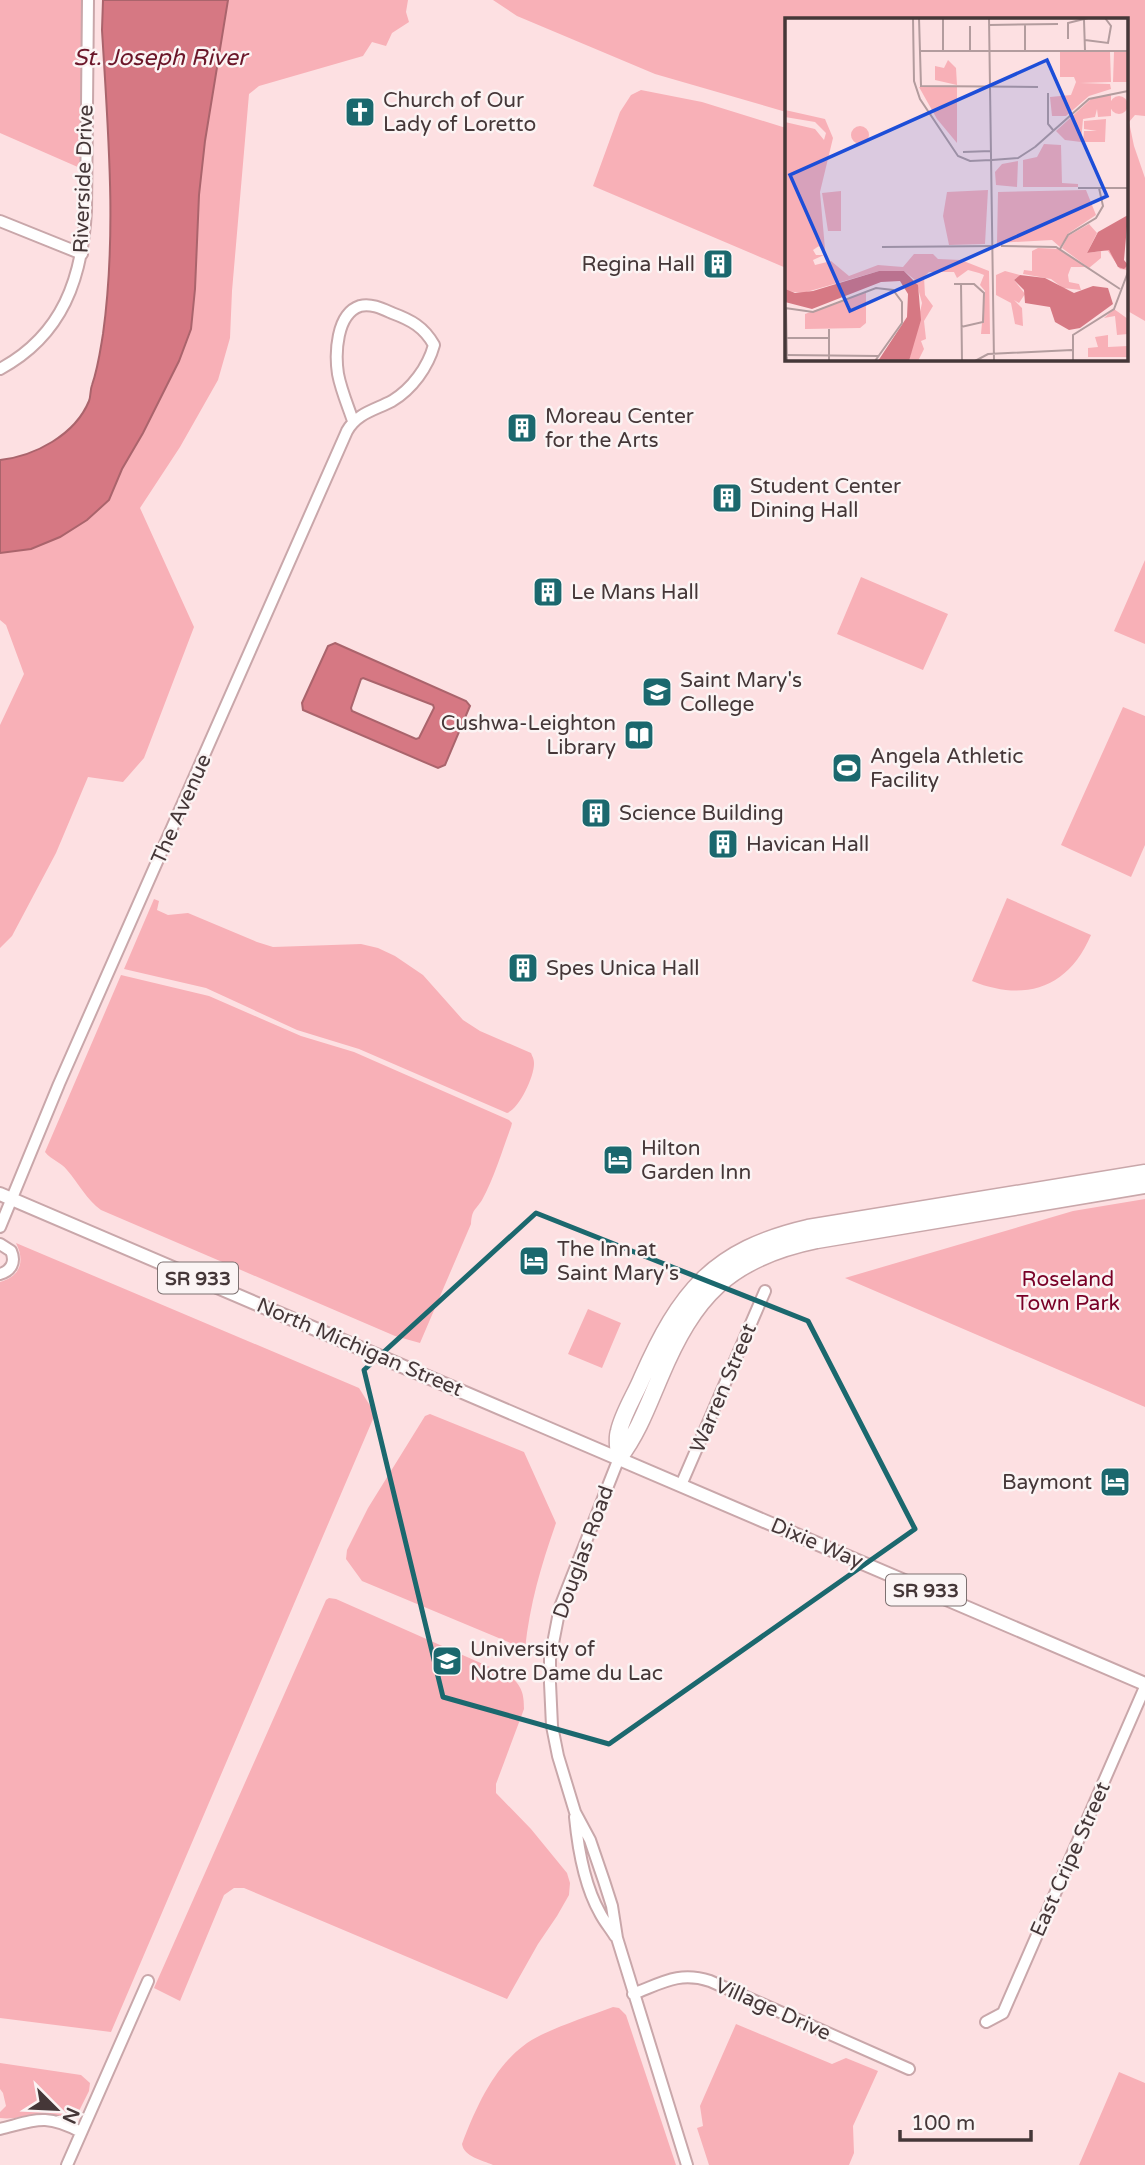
<svg xmlns="http://www.w3.org/2000/svg" width="1145" height="2165" viewBox="0 0 1145 2165" font-family="'Varela Round',sans-serif">
	<style>
		.green { fill: #f8b0b7 }
		.water { fill: #d67883; stroke: #aa646c; stroke-width: 2; fill-rule: evenodd }
		.lines { fill: none; stroke-linecap: round; stroke-linejoin: round }
		.minor-casing { stroke: #c9a7aa; stroke-width: 14 }
		.major-casing { stroke: #c9a7aa; stroke-width: 16 }
		.highway-casing { stroke: #c9a7aa; stroke-width: 19 }
		.minor { stroke: #fff; stroke-width: 10 }
		.major { stroke: #fff; stroke-width: 12 }
		.highway { stroke: #fff; stroke-width: 16 }
		.marked { fill: none; stroke: #1b686e; stroke-width: 5; stroke-linejoin: round }
		.labels { text-anchor: middle; stroke-width: 5; stroke-linejoin: round; paint-order: stroke }
		.shield { fill: #fbf4f4; stroke: #7c7070; stroke-width: 2 }
		.shield-label { font-size: 19px; font-weight: bold; fill: #453738 }
		.poi-label { font-size: 21px; fill: #453738; stroke: #fbf4f4; text-anchor: start }
		.street-label { font-size: 21px; fill: #453738; stroke: #fbf4f4 }
		.park-label { font-size: 21px; fill: #790027; stroke: #fbf4f4 }
		.water-label { font-size: 23px; font-style: italic; fill: #6b1629; stroke: #fbf4f4 }
		.inset-road { fill: none; stroke: #b39c9e; stroke-width: 2 }
		.view { fill: #1d4ed8; fill-opacity: 0.15; stroke: #1d4ed8; stroke-width: 3.5 }
		.inset-edge { fill: none; stroke: #453738; stroke-width: 3.5 }
	</style>
	<rect width="100%" height="100%" fill="#fde0e2"/>
	<!-- green -->
	<path class="green" d="M0,0h82l-2,168 -80,-35z
		M228,0h180l-2,12 3,10 -17,11 -6,13 -14,-4 -9,14 -104,30 -10,8 -17,197 -2,47 -12,42 -38,67 -40,61 54,119 -50,131 -21,24 -35,-5 -32,76 -44,83 -12,12v-223l24,-51 -18,-49 -6,-5v-67l31,-4 78,-49 13,-31 21,-36 36,-72 12,-32 4,-40 4,-94 6,-54z
		M493,0h652v116l-10,-1 -6,7 5,24 11,32v143l-19,-11v-291h-340v93l-131,-38 -138,-58z
		M641,90l61,12 84,26v140l-193,-82 27,-74 11,-17z
		M1145,560v84l-31,-13z
		M861,577l87,37 -25,56 -86,-36z
		M1123,707l22,9v129l-14,32 -70,-32z
		M1007,898l84,37c-23,54 -67,67 -119,46z
		M154,899l5,2 -2,9 11,5 20,-2 69,29 16,5 88,-3 17,4 17,8 28,19 40,45 17,11 51,22c2,5 3,6 3,11 0,13 -15,45 -27,49l-148,-64 -62,-19 -91,-42 -82,-19z
		M121,975l88,21 92,40 53,16 155,68 3,3 -1,4c-9,24 -17,51 -29,73 -7,11 -10,9 -11,24l-51,119 -25,-7 -294,-126c-14,-10 -22,-26 -34,-40 -6,-8 -16,-10 -22,-18z
		M1145,1199v208l-300,-129 228,-67z
		M16,1243l343,145 15,24 -1,7 -262,613 -111,-14v-736c21,-6 25,-21 16,-39z
		M588,1309l33,14 -19,45 -34,-14z
		M430,1414l94,38 32,71c-15,43 -26,80 -31,126l-163,-68 -16,-22 1,-9 21,-42 57,-92z
		M329,1598l7,1 174,77c12,10 14,18 14,33l-28,75v9l35,36 36,44 3,10 -1,12 -12,21 -19,28 -31,55 -263,-111h-10l-10,7 -44,106 -26,-13 172,-388z
		M613,2007l6,1 7,7 50,150h-183c-11,-5 -29,-8 -31,-21 16,-42 37,-89 79,-109 23,-11 48,-19 72,-28z
		M736,2024l96,40 14,-6 32,13 -25,55 1,27 -5,12h-140l-12,-37 6,-2 -3,-20z
		M0,2063l81,12 9,8 -1,8 -14,28c-11,3 -23,-4 -34,-4 -14,0 -27,5 -41,3v-6l6,-6 -3,-13 -3,-4z
		M1119,2072l26,11v82h-66z"/>
	<!-- water -->
	<path class="water" d="M103,0h125l-23,141 -6,54 -4,94 -4,40 -12,32 -36,72 -21,36 -13,31 -22,20 -27,17 -29,12 -31,4v-93c35,-4 75,-25 89,-59 2,-5 1,-11 3,-16 6,-17 8,-33 11,-51 14,-101 5,-203 -1,-304z
		M335,643l131,58 4,5 -25,59 -7,3 -135,-58 -1,-7 26,-57zM363,678l70,27 1,3 -15,30 -3,1 -64,-28 -1,-3 10,-29z"/>
	<g class="lines">
		<!-- minor casing -->
		<g class="minor-casing">
			<path id="minor" d="M0,221l82,33
				M0,369c63,-34 82,-91 86,-158l2,-211
				M0,1227l59,-143 288,-653c10,-18 28,-21 45,-30 20,-12 36,-34 42,-56 -10,-18 -23,-25 -42,-32 -9,-4 -21,-10 -32,-7 -24,8 -25,48 -22,68 3,16 10,32 15,47
				M0,1244l11,7c5,11 0,20 -11,23
				M619,1458l-59,149 -10,52v24l2,43 6,30 17,56 15,28 14,41 8,25 5,32 70,227
				M681,1485l84,-194
				M575,1817c3,31 9,68 25,96 4,8 10,15 15,23
				M633,1994c29,-11 46,-23 77,-13l199,88
				M986,2022l17,-9 142,-326
				M0,2129c36,-9 45,-16 81,3
				M67,2165l81,-184"/>
		</g>
		<!-- major casing -->
		<g class="major-casing">
			<path id="major" d="M0,1194l1145,490"/>
		</g>
		<!-- highway casing -->
		<g class="highway-casing">
			<path id="highway" d="M619,1458c0,-8 -3,-19 0,-27 4,-18 16,-36 23,-53 38,-86 71,-128 166,-150l337,-55
				M619,1458c19,-25 29,-53 41,-81 34,-81 69,-119 157,-137l328,-55"/>
		</g>
		<!-- minor -->
		<use href="#minor" class="minor"/>
		<!-- major -->
		<use href="#major" class="major"/>
		<!-- highway -->
		<use href="#highway" class="highway"/>
	</g>
	<!-- marked area -->
	<path class="marked" d="M536,1213l272,108 107,208 -306,215 -166,-47 -79,-327z"/>
	<!-- icons -->
	<defs>
		<g id="church-square" transform="scale(1.575)"><rect x="-9" y="-9" width="18" height="18" rx="4" fill="#1b686e" stroke="#fbf4f4"/><path d="M-1.2-6h2.4v3.5h3.3v2.4h-3.3V6h-2.4V-.1h-3.3v-2.4h3.3Z" fill="#fff"/></g>
		<g id="building-square" transform="scale(1.575)"><rect x="-9" y="-9" width="18" height="18" rx="4" fill="#1b686e" stroke="#fbf4f4"/><path d="M-4-6H4V6H1V3H-1V6H-4ZM-2.5-4.3h1.7v1.8h-1.7ZM.8-4.3h1.7v1.8H.8ZM-2.5-1h1.7V.8h-1.7ZM.8-1h1.7V.8H.8Z" fill="#fff"/></g>
		<g id="university-square" transform="scale(1.575)"><rect x="-9" y="-9" width="18" height="18" rx="4" fill="#1b686e" stroke="#fbf4f4"/><path d="M0-5L7-2L0 1L-7-2ZM-4 1L0 2.5L4 1V4Q0 6-4 4Z" fill="#fff"/></g>
		<g id="library-square" transform="scale(1.575)"><rect x="-9" y="-9" width="18" height="18" rx="4" fill="#1b686e" stroke="#fbf4f4"/><path d="M-6-4Q-3-5.5-.7-3.5V5Q-3 3-6 4ZM6-4Q3-5.5 .7-3.5V5Q3 3 6 4Z" fill="#fff"/></g>
		<g id="stadium-square" transform="scale(1.575)"><rect x="-9" y="-9" width="18" height="18" rx="4" fill="#1b686e" stroke="#fbf4f4"/><path d="M0-5a6.5 5 0 1 0 0 10a6.5 5 0 1 0 0-10ZM-3.5-1.8h7v3.6h-7Z" fill="#fff"/></g>
		<g id="hotel-square" transform="scale(1.575)"><rect x="-9" y="-9" width="18" height="18" rx="4" fill="#1b686e" stroke="#fbf4f4"/><path d="M-6-4.5h1.5V1H6V5H4.5V3h-9V5H-6ZM-4 0a1.8 1.8 0 1 1 3.6 0ZM.5 0V-2.5h3Q6-2.5 6 0Z" fill="#fff"/></g>
	</defs>
	<g fill-rule="evenodd">
		<use href="#church-square" x="360" y="112"/>
		<use href="#building-square" x="718" y="264"/>
		<use href="#building-square" x="522" y="428"/>
		<use href="#building-square" x="727" y="498"/>
		<use href="#building-square" x="548" y="592"/>
		<use href="#university-square" x="657" y="692"/>
		<use href="#library-square" x="639" y="735"/>
		<use href="#stadium-square" x="847" y="768"/>
		<use href="#building-square" x="596" y="813"/>
		<use href="#building-square" x="723" y="844"/>
		<use href="#building-square" x="523" y="968"/>
		<use href="#hotel-square" x="618" y="1160"/>
		<use href="#hotel-square" x="534" y="1261"/>
		<use href="#hotel-square" x="1115" y="1482"/>
		<use href="#university-square" x="447" y="1661"/>
	</g>
	<g class="labels">
		<!-- shield labels -->
		<g class="shield">
			<rect x="158" y="1262.5" width="80" height="31" rx="5"/>
			<rect x="886" y="1574.5" width="80" height="31" rx="5"/>
		</g>
		<g class="shield-label">
			<text x="198" y="1285">SR 933</text>
			<text x="926" y="1597">SR 933</text>
		</g>
		<!-- poi labels -->
		<g class="poi-label">
			<text x="383" y="107">Church of Our<tspan x="383" dy="24">Lady of Loretto</tspan></text>
			<text x="695" y="271" text-anchor="end">Regina Hall</text>
			<text x="545" y="423">Moreau Center<tspan x="545" dy="24">for the Arts</tspan></text>
			<text x="750" y="493">Student Center<tspan x="750" dy="24">Dining Hall</tspan></text>
			<text x="571" y="599">Le Mans Hall</text>
			<text x="680" y="687">Saint Mary's<tspan x="680" dy="24">College</tspan></text>
			<text x="616" y="730" text-anchor="end">Cushwa-Leighton<tspan x="616" dy="24">Library</tspan></text>
			<text x="870" y="763">Angela Athletic<tspan x="870" dy="24">Facility</tspan></text>
			<text x="619" y="820">Science Building</text>
			<text x="746" y="851">Havican Hall</text>
			<text x="546" y="975">Spes Unica Hall</text>
			<text x="641" y="1155">Hilton<tspan x="641" dy="24">Garden Inn</tspan></text>
			<text x="557" y="1256">The Inn at<tspan x="557" dy="24">Saint Mary's</tspan></text>
			<text x="1092" y="1489" text-anchor="end">Baymont</text>
			<text x="470" y="1656">University of<tspan x="470" dy="24">Notre Dame du Lac</tspan></text>
		</g>
		<!-- street labels -->
		<g class="street-label">
			<text transform="translate(83 179) rotate(-88)" y="7">Riverside Drive</text>
			<text transform="translate(181 809) rotate(-66)" y="7">The Avenue</text>
			<text transform="translate(360 1347) rotate(23)" y="7">North Michigan Street</text>
			<text transform="translate(723 1388) rotate(-67)" y="7">Warren Street</text>
			<text transform="translate(817 1543) rotate(23)" y="7">Dixie Way</text>
			<text transform="translate(583 1552) rotate(-70)" y="7">Douglas Road</text>
			<text transform="translate(1070 1859) rotate(-66)" y="7">East Cripe Street</text>
			<text transform="translate(773 2009) rotate(24)" y="7">Village Drive</text>
		</g>
		<!-- park labels -->
		<g class="park-label">
			<text x="1068" y="1286">Roseland<tspan x="1068" dy="24">Town Park</tspan></text>
		</g>
		<!-- water labels -->
		<g class="water-label">
			<text x="160" y="65">St. Joseph River</text>
		</g>
	</g>
	<!-- overview -->
	<g transform="translate(785 18)">
		<rect width="343" height="343" fill="#fde0e2"/>
		<path d="M275,34h50l1,30 -31,1 30,1 1,5 -22,7 -23,20h-14l-2,-19 21,-2 5,-13 -2,-5h-14zM329,34h14v30h-15zM163,42l8,8 1,17 -22,-5v-14l9,2zM134,69h38v56l-20,-24zM326,76v22l-13,1 -1,-8 -2,8 -12,2 -2,23 -16,-2 -9,-9 35,-32zM325 87a9 9 0 1 1 18 0a9 9 0 1 1-18 0ZM0,92l40,9 8,19 -13,54 5,57 -1,4 -5,-7 -6,4 3,5h8l-11,5 2,5 16,-4 18,15 29,-11 25,2 11,-13h19l5,5 23,1 28,11 1,63h-9l4,-43 -5,-6 4,-10 -5,-2 -11,-3 -11,8 -3,-6h-25l-5,5 1,18 8,11 -9,15 2,18 -5,2 3,8 -6,12h-9l13,-58 -6,-22 -12,-10h-25l-76,22 -17,-2 -1,-169 30,7 9,11 2,-7 -11,-11 -30,-5zM321,101l-1,23h-22l1,-11h13l-13,-2v-8zM66 117a9 9 0 1 1 18 0a9 9 0 1 1-18 0ZM259,126l17,1 1,38 16,1v3h-55v-27l14,-3zM233,143l-1,26 -21,-2 -1,-13 7,-8zM203,172l-3,54 -36,1 -6,-29 4,-24zM301,172l10,25 -27,18 -9,14 -8,-7 -55,3 1,-51zM56,173v40h-13l-6,-38zM304,206l8,9 -10,20 22,-3 5,5 4,12 10,-2v5l-8,-1 -12,-18h-7v7l-12,10 -27,-20 6,-12zM253,230l21,1 27,18h-15l-3,8 1,7 10,2 2,6 -18,-2 -12,-9 -28,-5 1,-4 8,1v-20zM220,253l15,4 -6,5 11,14 -6,9 -5,-3 8,8 1,18 -8,-2 -4,-21 -15,-8v-20zM81,274v31l-6,5 -55,1v-15zM329,291l14,10v15l-11,1 -2,-19 -11,2zM323,317v12l20,-1v11h-40v-9l10,-1 -3,-10z" fill="#f8b0b7"/>
		<path d="M343,197l-4,45 4,5 -4,4 -6,-2 -9,-17 -22,3 11,-21zM94,253h25l14,14 3,35 -12,41h-31l29,-44 1,-23 -8,-13 -19,1 -69,27 -27,-7v-13l10,4 18,-2zM235,257l25,3 29,15 19,-7 15,2 5,16 -33,24 -11,2 -14,-8 -5,-15 -25,-4 -1,-13 -10,-10z" fill="#d67883"/>
		<path class="inset-road" d="M128,0l1,63 6,18 38,57 12,5 21,-1M134,0l2,68 117,1M158,0v33M204,0l5,343M299,2l1,31M204,7l69,-1M240,7v26M185,8v25M283,21v-16l20,-5M300,22l23,3 3,-17 -6,-8M135,33h208M263,75v31l5,6M250,129l54,-48 39,-8M178,134l28,-1M207,142l26,-2 17,-11M293,170h50M216,228l55,1 64,42M97,229l116,-1M275,231l8,-14 28,-17 7,-12 -4,-18M176,265l1,78M169,266h20l10,9 -1,29 -22,5M0,290l28,4 63,-24 17,2 9,12v21l-27,38M1,291l1,52M44,311v32M0,320h44M0,337l93,1M190,343l13,-7 84,-4M288,343v-26l41,-26 14,-37"/>
		<path class="view" d="M262,42l60,136 -257,115 -60,-136z"/>
		<rect width="343" height="343" class="inset-edge"/>
	</g>
	<!-- north arrow -->
	<g transform="translate(56 2109) rotate(114)" stroke="#fbf4f4" stroke-width="5" paint-order="stroke">
	<path d="M0-5L12 26L0 18L-12 26Z" fill="#453738"/>
	<text y="-10" font-size="19" font-weight="bold" text-anchor="middle" fill="#453738">N</text>
	</g>
	<!-- scale -->
	<path d="M900 2130v10h131v-10" fill="none" stroke="#453738" stroke-width="3.5"/>
	<text x="911" y="2130" font-size="21" fill="#453738" stroke="#fbf4f4" stroke-width="5" paint-order="stroke">100 m</text>
</svg>
